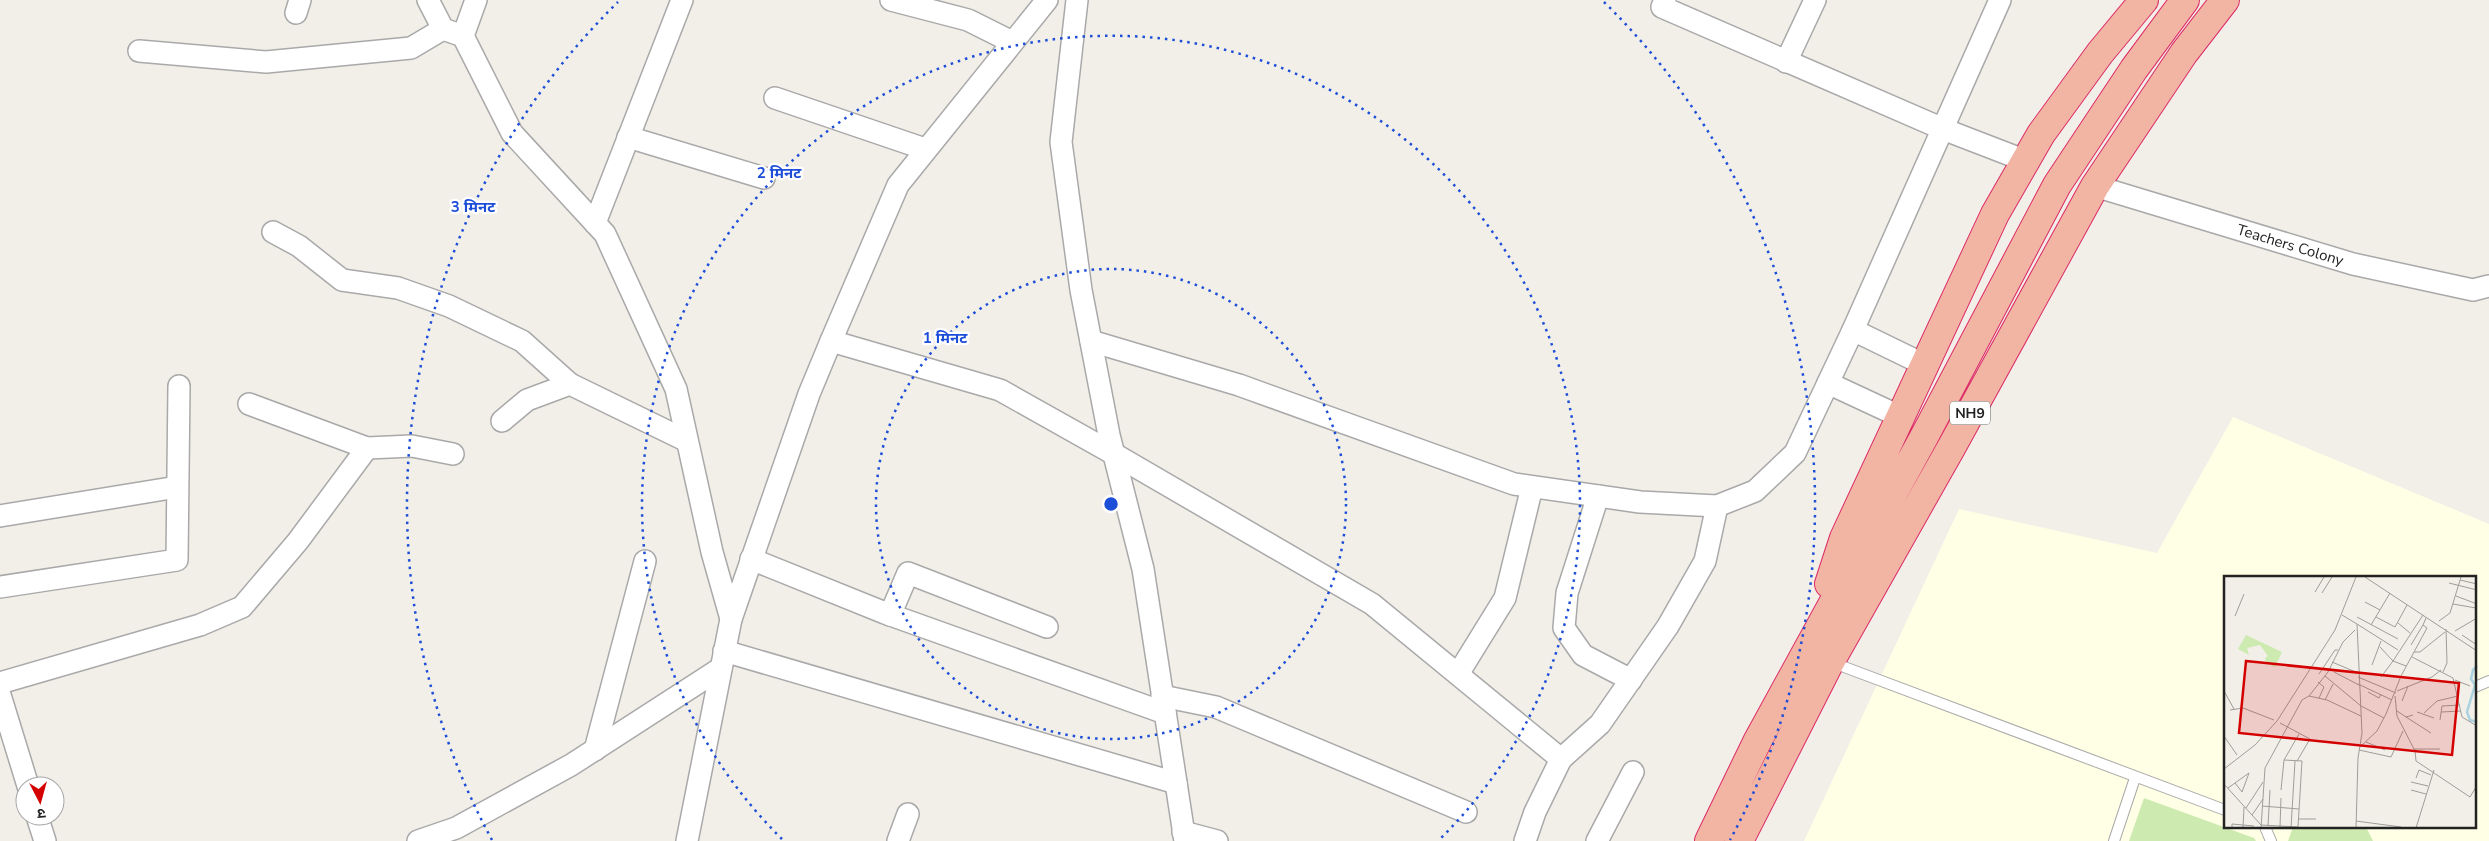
<svg xmlns="http://www.w3.org/2000/svg" width="2489" height="841" viewBox="0 0 2489 841" font-family="'Nunito Sans','Noto Sans Devanagari',sans-serif">
	<style>
		.education { fill: #ffffe5; fill-rule: evenodd }
		.grass { fill: #cdebb0 }
		.lines { fill: none; stroke-linecap: round; stroke-linejoin: round }
		.service-casing { stroke: #a9a9a9; stroke-width: 12 }
		.minor-casing { stroke: #a9a9a9; stroke-width: 24 }
		.trunk-casing { stroke: #dc2a67; stroke-width: 30 }
		.service { stroke: #fff; stroke-width: 10 }
		.minor { stroke: #fff; stroke-width: 21 }
		.trunk { stroke: #f2b4a3; stroke-width: 28 }
		.ring { fill: none; stroke: #1d4ed8; stroke-width: 2.5; stroke-dasharray: 2.5 5 }
		.labels { text-anchor: middle; stroke-width: 4.5; stroke-linejoin: round; paint-order: stroke }
		.shield { fill: #fff; stroke: #646464; stroke-width: 1 }
		.shield-label { font-size: 14px; font-weight: bold; fill: #222 }
		.street-label { font-size: 15px; fill: #222; stroke: #fff }
		.inset-river { fill: none; stroke: #aad3df; stroke-width: 2.5 }
		.inset-road { fill: none; stroke: #9f9d99; stroke-width: 1 }
		.view { fill: #d40000; fill-opacity: 0.15; stroke: #d40000; stroke-width: 2.5 }
		.inset-edge { fill: none; stroke: #222; stroke-width: 2.5 }
		.centre { fill: #1d4ed8; stroke: #fff; stroke-width: 2.5 }
		.ring-label { font-size: 15px; text-anchor: middle; font-weight: bold; fill: #1d4ed8; stroke: #fff; stroke-width: 4.5; stroke-linejoin: round; paint-order: stroke }
	</style>
	<rect width="100%" height="100%" fill="#f2efe9"/>
	<!-- education -->
	<path class="education" d="M2233,417l256,107v317h-685l155,-332 198,44zM2225,577h250v250h-250z"/>
	<!-- grass -->
	<path class="grass" d="M2144,798l110,40 2,3h-127z
		M2293,827h73l7,14h-85z"/>
	<g class="lines">
		<!-- service casing -->
		<g class="service-casing">
			<path id="service" d="M1831,662l394,148
				M2475,687l14,-6
				M2265,827l6,14
				M2114,841l21,-63"/>
		</g>
		<!-- minor casing -->
		<g class="minor-casing">
			<g id="minor">
				<path d="M428,0l15,29 20,7 49,97 93,101 71,155 36,163 19,67"/>
				<path d="M891,0l77,20 44,22"/>
				<path d="M1077,0l-16,142 20,148 28,145 34,134 42,272"/>
				<path d="M1665,0l-3,7 281,122 83,32"/>
				<path d="M296,13l4,-13"/>
				<path d="M463,36l13,-36"/>
				<path d="M139,51l127,11 145,-14 32,-19"/>
				<path d="M1786,62l29,-62"/>
				<path d="M775,98l150,51"/>
				<path d="M628,137l136,41"/>
				<path id="s1" d="M2095,186l258,78 120,26 16,-4"/>
				<path d="M595,223l87,-223"/>
				<path d="M273,232l26,14 43,34 56,8 51,18 73,35 48,43"/>
				<path d="M1853,330l72,35"/>
				<path d="M831,341l169,49 114,64 258,150 189,155"/>
				<path d="M1091,341l148,44 275,99 126,18 77,4 38,-15 40,-38 58,-123 147,-330"/>
				<path d="M1828,383l73,34"/>
				<path d="M249,404l118,44 45,-2 41,8"/>
				<path d="M502,421l25,-21 43,-16 117,57"/>
				<path d="M1598,496l-31,97 -3,35 19,27 48,25"/>
				<path d="M0,516l177,-29"/>
				<path d="M751,559l134,54 280,100"/>
				<path d="M0,587l177,-27 2,-174"/>
				<path d="M890,615l18,-42 139,54"/>
				<path d="M724,651l452,132"/>
				<path d="M1458,674l47,-76 27,-111"/>
				<path d="M0,683l200,-58 42,-18 56,-66 69,-93"/>
				<path d="M0,695l28,91"/>
				<path d="M1162,696l54,11 250,105"/>
				<path d="M595,750l50,-189"/>
				<path d="M37,816l8,25"/>
				<path d="M1183,832l34,9"/>
				<path d="M418,841l38,-13 115,-63 150,-97"/>
				<path d="M687,841l44,-222 78,-225 22,-53 67,-156 149,-185"/>
				<path d="M898,841l10,-27"/>
				<path d="M1525,841l10,-29 26,-53 39,-35 68,-98 37,-65 12,-55"/>
				<path d="M1597,841l36,-69"/>
			</g>
		</g>
		<!-- trunk casing -->
		<g class="trunk-casing">
			<path id="trunk" d="M1829,584l15,-46 151,-324 46,-80 59,-81 44,-53
				M1709,841l48,-99 167,-305 133,-252 77,-116 51,-69
				M1739,841l91,-179 121,-214 144,-262 89,-133 41,-53"/>
		</g>
		<!-- service -->
		<use href="#service" class="service"/>
		<!-- minor -->
		<use href="#minor" class="minor"/>
		<!-- trunk -->
		<use href="#trunk" class="trunk"/>
	</g>
	<!-- distance rings -->
	<g class="ring">
		<circle cx="1111" cy="504" r="235"/>
		<path d="M782 839A469 469 0 1 1 1440 839"/>
		<path d="M492 840A704 704 0 0 1 618 2M1604 2A704 704 0 0 1 1730 840"/>
	</g>
	<g class="labels">
		<!-- shield labels -->
		<rect class="shield" x="1950" y="401.5" width="40" height="23" rx="4"/>
		<g class="shield-label">
			<text x="1970" y="418">NH9</text>
		</g>
		<!-- street labels -->
		<g class="street-label">
			<text dy="5" stroke="none"><textPath href="#s1" startOffset="204">Teachers Colony</textPath></text>
		</g>
	</g>
	<!-- overview -->
	<g transform="translate(2224 576)">
		<rect width="252" height="252" fill="#f2efe9"/>
		<path d="M22,59l36,17 -7,15 -9,-4 -1,-5 3,-2 -8,-11 -13,3 2,7 -11,-6z" fill="#cdebb0"/>
		<path class="inset-river" d="M253,90l-4,4 -2,9 4,6 -8,27 3,8 7,2"/>
		<path class="inset-road" d="M141,1l112,74M236,4l17,4M225,7l28,7M91,16l9,-15M98,17l10,-16M232,20l21,8M141,26l15,8M229,28l23,4M118,39l15,9 5,109 -4,25 -2,70M11,40l9,-22M133,41l41,22M152,41l19,10 12,-22M215,45l11,-8 11,-36M174,47l12,10M133,48l41,26M147,49l19,-32M231,55l22,-13M238,59l15,10M187,69l12,-20M156,71l13,14 13,5M190,76h6l25,-20M188,81l41,21 9,39 15,9M169,85l30,-46M108,86l26,11M148,89l9,-24M110,96l25,13M219,96l4,-9 -1,-34M95,98l16,-24h3M101,100l36,30 23,12M134,101l38,16M157,101l12,-16M231,104l15,6M94,106l6,5 -5,11M134,108l34,16M0,115l10,18M173,115l35,-14 9,-7M144,116l11,6 2,-4M85,120l19,-24 15,-30 12,-12M171,120l2,20 18,35 1,10 54,36 6,-10M101,124l8,-16M178,125l6,-15M6,134l13,-2 31,12M173,135l9,6 7,-2M193,136l17,6M217,136l20,-1M200,137l13,-12 21,-5M182,141l25,16M216,144l2,-14 18,-1M56,147l30,16 -13,22M0,160l13,19M142,166l19,8M136,171l17,-16 9,-17 15,-38 26,-48 -4,-3 3,-7M190,173h26M135,174l32,7 12,-26M60,184l18,1 -4,66M0,193l31,-24 22,-24 58,-91 21,-53M192,202l3,-8 12,5M187,206l17,4M0,208l37,41 37,2M4,212l21,-15 -7,19 -7,-9M57,214l3,-30 15,-26M187,214l15,4M38,230l37,3M22,232l17,-26M28,239l11,-16M75,243h17M132,245l45,6M44,250l2,-36M56,251l1,-29M8,252v-4l22,2M19,252l1,-21M37,252l4,-60 37,-68 7,-4 18,4 34,16M67,252l4,-67M192,252l18,-58"/>
		<path class="view" d="M22,85l213,22 -7,72 -213,-22z"/>
		<rect width="252" height="252" class="inset-edge"/>
	</g>
	<circle cx="1111" cy="504" r="8" class="centre"/>
	<g class="ring-label">
		<text x="779" y="178">2 मिनट</text>
		<text x="473" y="212">3 मिनट</text>
		<text x="945" y="343">1 मिनट</text>
	</g>
	<!-- north arrow -->
	<g transform="translate(40 801) rotate(174)"><circle r="24" fill="#ffffff" stroke="#a7a7a7"/>
	<path d="M0-4L9 19L0 12L-9 19Z" fill="#d40000"/>
	<text y="-8" font-size="14" font-weight="bold" text-anchor="middle" fill="#222222">उ</text>
	</g>
</svg>
